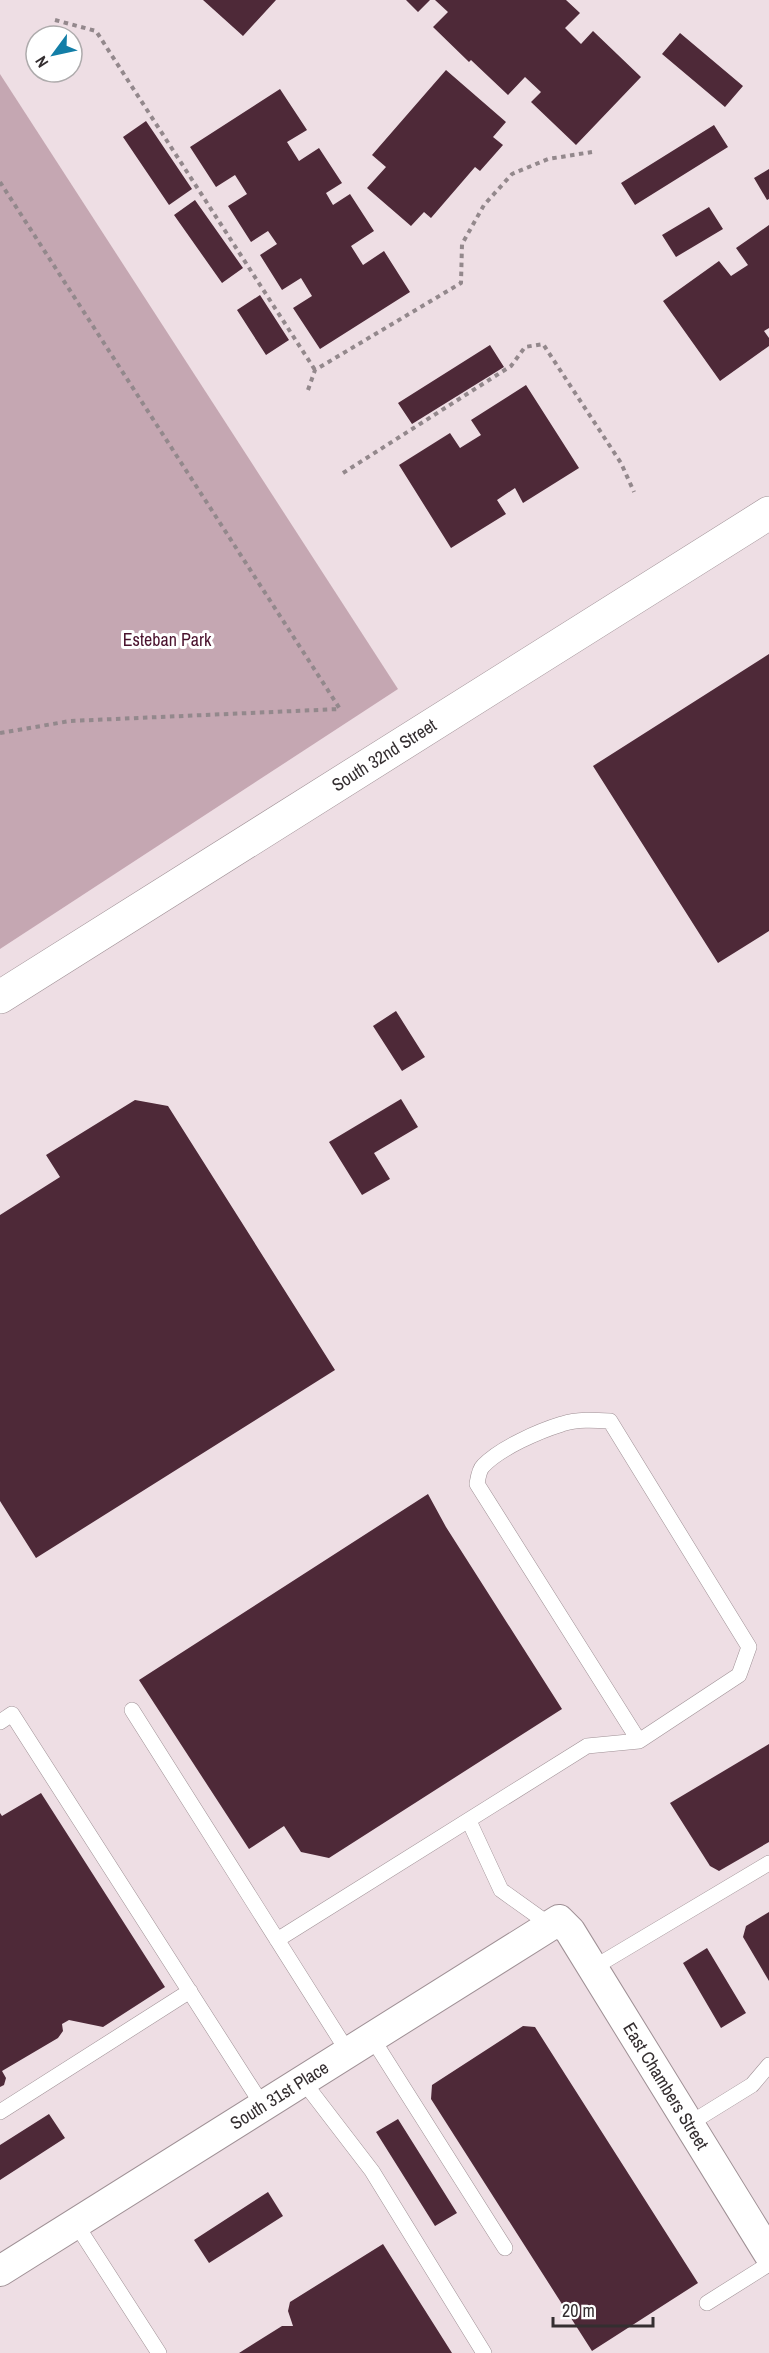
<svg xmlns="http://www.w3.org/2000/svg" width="769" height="2353" viewBox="0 0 769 2353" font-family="'Archivo Narrow',sans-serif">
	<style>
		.green { fill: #c5a7b2 }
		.building { fill: #4e2938 }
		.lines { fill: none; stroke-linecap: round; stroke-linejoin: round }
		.service-casing { stroke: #9f9095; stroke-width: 16 }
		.minor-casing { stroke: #9f9095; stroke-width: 32 }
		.secondary-casing { stroke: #9f9095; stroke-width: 34 }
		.path { stroke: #93888c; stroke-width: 4; stroke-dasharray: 4.5 4.5; stroke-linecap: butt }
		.service { stroke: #fff; stroke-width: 15 }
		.minor { stroke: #fff; stroke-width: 30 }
		.secondary { stroke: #fff; stroke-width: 33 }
		.labels { text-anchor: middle; stroke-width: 6; stroke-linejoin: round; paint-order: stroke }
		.park-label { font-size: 18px; fill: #4a122d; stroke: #fff }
		.street-label { font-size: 18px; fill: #342e30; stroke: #fff }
	</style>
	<rect width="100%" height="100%" fill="#eedee4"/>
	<!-- green -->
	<path class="green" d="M0,74l398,615 -398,260z"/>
	<!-- building -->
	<path class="building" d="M203,0h73l-33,36z
		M406,0h24l-12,12z
		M435,0h131l14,13 -15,15 16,16 12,-13 48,46 -65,68 -45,-43 10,-10 -16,-15 -17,18 -37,-35 -2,2 -36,-35 15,-15z
		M680,33l63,53 -18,21 -63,-53z
		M446,70l60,52 -13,15 10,8 -23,26 -5,-4 -44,51 -7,-6 -13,14 -44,-38 19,-21 -14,-12z
		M280,89l27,41 -20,12 12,19 20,-13 23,35 -16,10 7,12 17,-11 24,37 -23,15 12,19 21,-14 26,41 -90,57 -27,-41 19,-12 -11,-18 -19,12 -22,-35 17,-11 -9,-13 -17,11 -23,-36 19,-12 -12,-19 -19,12 -26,-40z
		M146,121l46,68 -23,16 -46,-68z
		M714,125l14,22 -93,58 -14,-22z
		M769,169v30l-2,1 -13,-22z
		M195,200l48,68 -21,15 -48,-68z
		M709,207l14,22 -47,28 -14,-22z
		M769,225v103l-5,3 5,7v8l-49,35 -57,-80 56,-40 12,15 17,-11 -12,-17z
		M260,295l29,45 -23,15 -29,-45z
		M490,345l14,22 -92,57 -14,-21z
		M526,385l53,83 -56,35 -8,-15 -18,12 9,14 -55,34 -52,-83 51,-32 10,15 21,-13 -10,-15z
		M769,654v277l-51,32 -125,-197z
		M396,1011l29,46 -23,14 -29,-45z
		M401,1099l17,28 -44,26 16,26 -28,16 -33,-53z
		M135,1100l33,6 167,264 -299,188 -36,-57v-286l60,-38 -14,-22z
		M428,1494l18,33 116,182 -233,149 -28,-6 -17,-26 -35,23 -110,-169z
		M769,1744v98l-50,29 -9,-5 -40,-63z
		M41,1793l124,194 -62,40 -34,-7 -7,4 1,7 -5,7 -56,33 4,7 -2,7 -4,2v-274l2,3z
		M769,1912v69l-26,-44 3,-11z
		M707,1948l39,65 -25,15 -38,-65z
		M523,2026l12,1 163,256 -106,68 -161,-252 1,-14z
		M49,2114l16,24 -65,42v-35z
		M398,2119l59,94 -22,13 -59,-94z
		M268,2192l15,24 -74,47 -15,-23z
		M383,2244l69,109h-213l43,-27h11l-5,-15 2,-9z"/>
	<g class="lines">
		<!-- service casing -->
		<g class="service-casing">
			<path id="service" d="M132,1710l216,342
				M0,1722l12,-8 251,392
				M469,1821l32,69 49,35
				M277,1940l310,-194 52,-5 100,-66 10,-28 -139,-226c-16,-1 -33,-2 -48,3 -23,7 -62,24 -79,42 -4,4 -5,12 -6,18l162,257
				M593,1968l176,-105
				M372,2038l133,210
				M303,2081l69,90 112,182
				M0,2112l190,-121
				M689,2124l63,-39 17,-20
				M76,2224l83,129
				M707,2303l62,-39"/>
		</g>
		<!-- minor casing -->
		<g class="minor-casing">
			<g id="minor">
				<path id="s1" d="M0,2271l559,-351 11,11 199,323"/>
			</g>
		</g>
		<!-- secondary casing -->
		<g class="secondary-casing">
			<g id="secondary">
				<path id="s2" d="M0,997l769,-484"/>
			</g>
		</g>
		<!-- path -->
		<path class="path" d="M55,20l41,11 219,339
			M0,182l340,527
			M308,390l7,-20 146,-87 1,-39 22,-39 28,-31 36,-15 44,-7
			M343,473l168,-107 14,-19 18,-3 78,119 13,29
			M0,733l70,-12 270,-12"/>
		<!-- service -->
		<use href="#service" class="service"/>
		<!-- minor -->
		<use href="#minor" class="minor"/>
		<!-- secondary -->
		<use href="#secondary" class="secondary"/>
	</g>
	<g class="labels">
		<!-- park labels -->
		<g class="park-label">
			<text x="167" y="646">Esteban Park</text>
		</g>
		<!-- street labels -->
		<g class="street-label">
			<text dy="6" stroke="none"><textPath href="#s2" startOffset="454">South 32nd Street</textPath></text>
			<text dy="6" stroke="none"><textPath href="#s1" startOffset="858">East Chambers Street</textPath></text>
			<text dy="6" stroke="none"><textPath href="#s1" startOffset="330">South 31st Place</textPath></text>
		</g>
	</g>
	<!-- north arrow -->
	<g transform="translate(54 54) rotate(237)"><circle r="28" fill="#ffffff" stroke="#aeabac" stroke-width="1.5"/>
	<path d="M0-4.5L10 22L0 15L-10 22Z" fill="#137ea7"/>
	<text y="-9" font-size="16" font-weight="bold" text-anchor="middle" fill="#342e30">N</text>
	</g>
	<!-- scale -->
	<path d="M553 2317v9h100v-9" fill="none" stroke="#342e30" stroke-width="3"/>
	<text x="562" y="2317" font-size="18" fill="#342e30" stroke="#ffffff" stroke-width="4.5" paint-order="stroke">20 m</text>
</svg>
